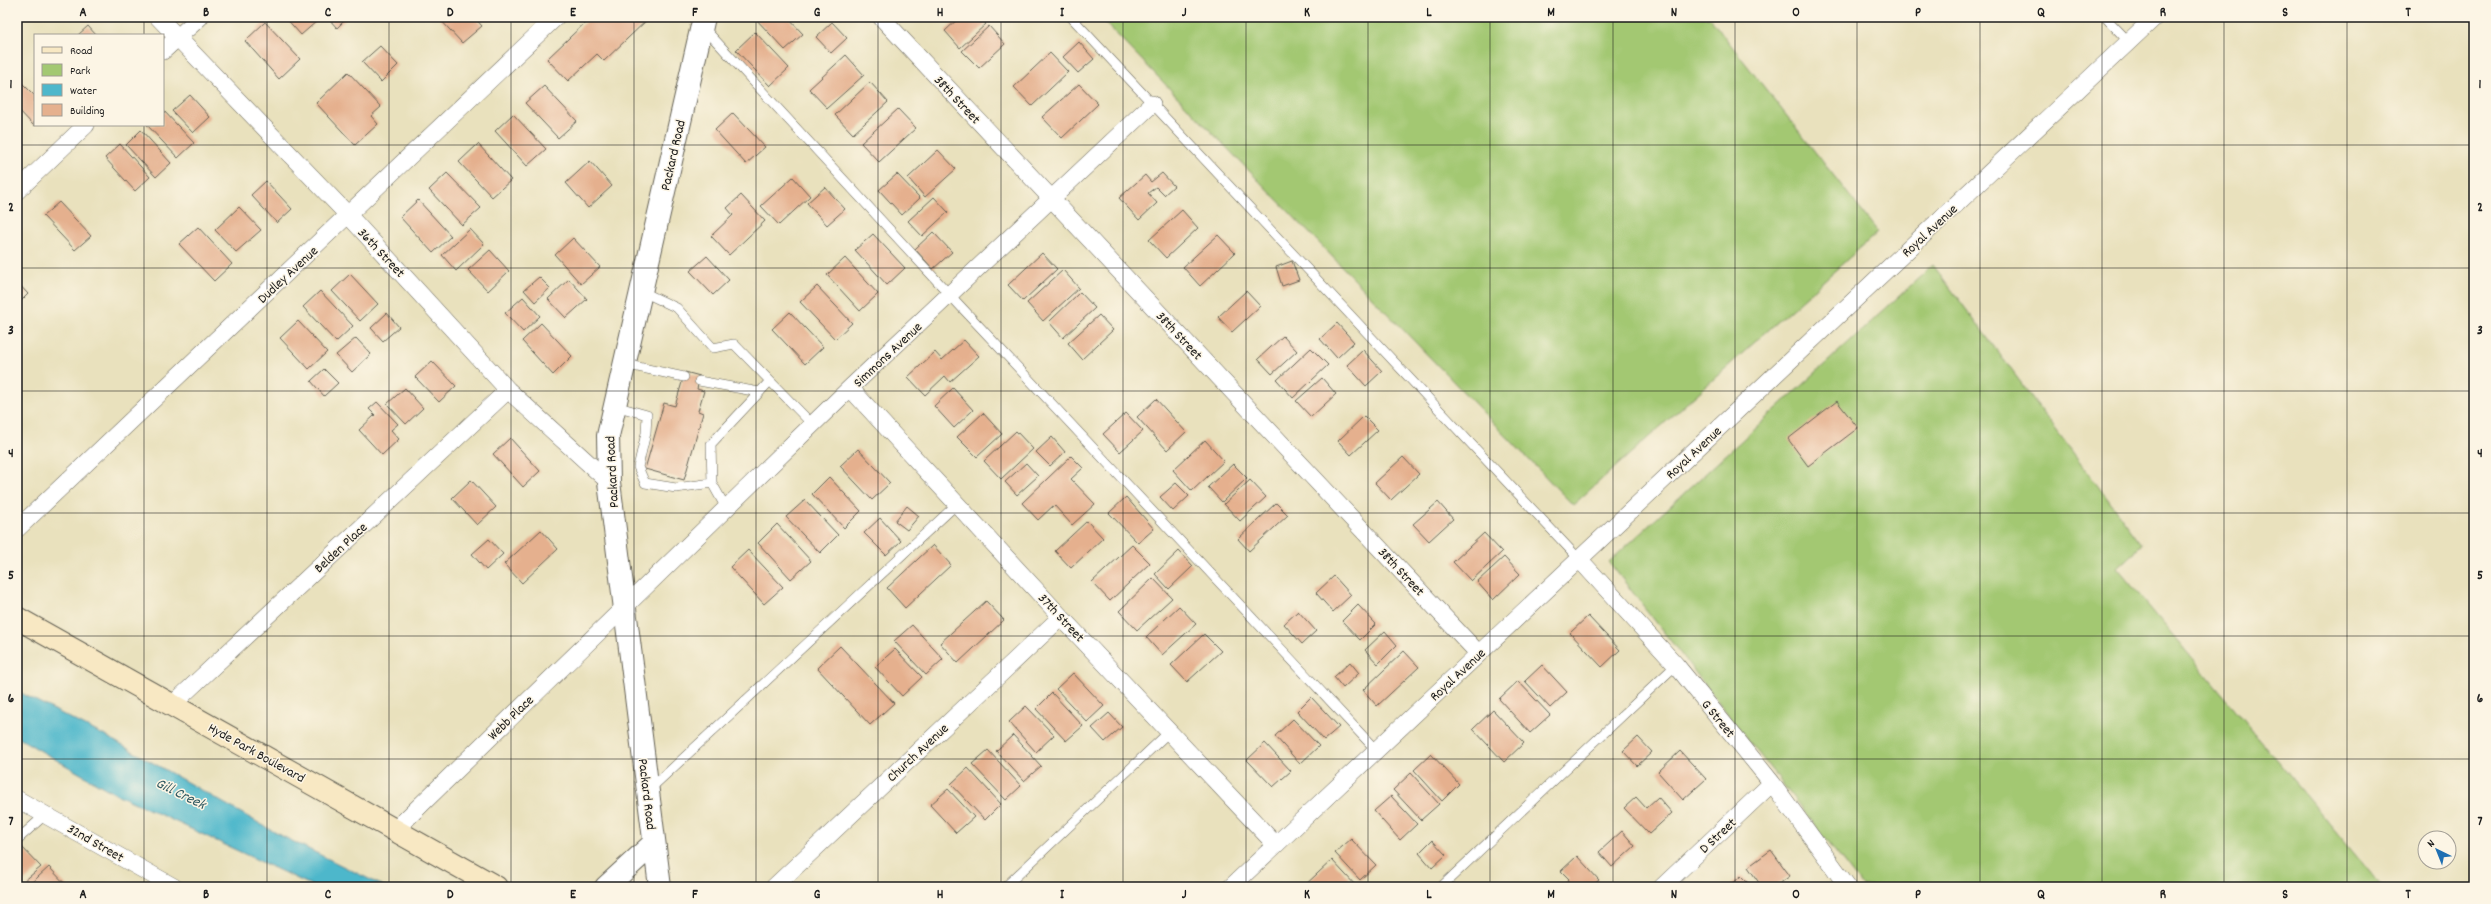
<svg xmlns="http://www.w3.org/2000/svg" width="2491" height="904" viewBox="0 0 2491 904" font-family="Dekko,sans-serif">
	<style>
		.green { fill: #a3c872; stroke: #607247 }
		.water { fill: #4eb7cb; stroke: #356a74 }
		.building { fill: #e5b08e }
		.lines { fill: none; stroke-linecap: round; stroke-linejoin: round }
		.service-casing { stroke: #646154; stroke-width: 10 }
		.minor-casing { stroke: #646154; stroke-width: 18 }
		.tertiary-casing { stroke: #646154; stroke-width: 24 }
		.secondary-casing { stroke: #646154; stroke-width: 24 }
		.service { stroke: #fff; stroke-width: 9 }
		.minor { stroke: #fff; stroke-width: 17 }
		.tertiary { stroke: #fff; stroke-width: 22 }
		.secondary { stroke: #f8e8c3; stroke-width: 22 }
		.grid { fill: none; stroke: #1c1c1c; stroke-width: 1; stroke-opacity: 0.55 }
		.labels { text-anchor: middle; stroke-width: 3; stroke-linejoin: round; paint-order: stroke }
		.street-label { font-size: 14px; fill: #1c1c1c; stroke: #fcf5e5 }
		.water-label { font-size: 15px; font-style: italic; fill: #305a62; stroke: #fcf5e5 }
		.neatline { fill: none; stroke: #1c1c1c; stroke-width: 1.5 }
		.grid-label { font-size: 13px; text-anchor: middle; font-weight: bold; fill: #1c1c1c }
	</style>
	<rect width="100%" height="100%" fill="#fcf5e5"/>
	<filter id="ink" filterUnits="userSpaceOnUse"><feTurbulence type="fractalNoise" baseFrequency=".025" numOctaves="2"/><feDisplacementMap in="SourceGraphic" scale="8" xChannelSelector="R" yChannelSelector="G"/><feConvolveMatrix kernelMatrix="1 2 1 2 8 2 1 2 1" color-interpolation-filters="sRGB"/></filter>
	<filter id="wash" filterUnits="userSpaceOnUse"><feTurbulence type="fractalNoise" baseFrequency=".012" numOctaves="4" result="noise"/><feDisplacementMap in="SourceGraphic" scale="16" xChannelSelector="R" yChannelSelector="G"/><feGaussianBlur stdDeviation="0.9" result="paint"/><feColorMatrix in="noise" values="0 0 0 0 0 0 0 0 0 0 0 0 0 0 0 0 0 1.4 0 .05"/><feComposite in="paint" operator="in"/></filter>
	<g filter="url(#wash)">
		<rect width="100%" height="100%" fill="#e9e1bd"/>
		<!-- green -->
		<path class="green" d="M1100,17h609l169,215 -305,273z
			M1933,265l209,280 -25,23 265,319h-519l-254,-325z"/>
		<!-- water -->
		<path class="water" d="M17,691l94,48 167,95 107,53h-70l-203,-95 -95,-55z"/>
		<g id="blocks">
			<!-- building -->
			<path class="building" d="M285,17h28l4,4 -16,14z
				M327,17h21l-11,11z
				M438,17h36l8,9 -20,17z
				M591,17h59l-46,44 -7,-7 -29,27 -21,-22z
				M754,17h33l16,17 -18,16z
				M960,17h19l7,7 -26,24 -15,-17z
				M265,22l35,37 -21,20 -34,-38z
				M832,22l15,16 -16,15 -15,-16z
				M88,26l8,9h-18z
				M989,26l16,18 -26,24 -17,-17z
				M755,32l34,36 -19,18 -34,-36z
				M1079,42l15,17 -16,14 -15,-16z
				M380,46l18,19 -17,17 -19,-20z
				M1050,53l18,19 -36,34 -18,-19z
				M846,55l18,20 -37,33 -18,-19z
				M348,72l33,35 -10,9 7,8 -23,21 -39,-42z
				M17,78l18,18 -1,30 -17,-18z
				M870,82l18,20 -35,32 -18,-19z
				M1079,84l19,20 -36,34 -20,-21z
				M544,86l33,35 -19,17 -33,-35z
				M190,95l20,22 -17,16 -21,-22z
				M898,109l18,19 -37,34 -18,-19z
				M163,110l31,33 -16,15 -31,-33h16z
				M733,113l32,34 -19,17 -31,-34z
				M513,114l33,35 -19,17 -32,-35z
				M141,130l30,33 -15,14 -30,-32z
				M120,144l30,33 -15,14 -30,-33z
				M478,144l33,36 -19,17 -33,-35z
				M938,150l18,19 -31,28 -17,-19z
				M590,161l22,25 -24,22 -22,-25z
				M447,173l34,35 -19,17 -33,-35z
				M1162,173l12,13 -10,9 -8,-8 -8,6 9,10 -18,17 -20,-22 26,-23 6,7z
				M897,174l23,24 -18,17 -23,-25z
				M793,177l17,19 -31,29 -18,-19z
				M266,181l26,28 -15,14 -26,-28z
				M825,187l20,22 -18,16 -20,-22z
				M741,195l24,26 -36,34 -18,-19 22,-21 -6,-7z
				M934,197l14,15 -26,24 -14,-15z
				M418,200l33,36 -18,17 -33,-36z
				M59,202l32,34 -16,14 -32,-34z
				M239,207l22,23 -25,22 -21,-22z
				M1182,210l16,18 -32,30 -17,-18z
				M198,227l34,37 -18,17 -35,-37z
				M470,229l14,15 -28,27 -14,-16z
				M933,232l19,20 -19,17 -18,-20z
				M873,234l32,34 -18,17 -32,-35z
				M1218,235l17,18 -35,33 -17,-19z
				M573,238l27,29 -19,17 -26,-29z
				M490,250l19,21 -21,20 -20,-21z
				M1042,253l15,16 -34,32 -15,-16z
				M707,256l22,24 -16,15 -23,-24z
				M845,258l33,36 -18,17 -33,-36z
				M1292,261l7,19 -17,6 -6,-19z
				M1063,270l16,18 -36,33 -16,-18z
				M350,274l28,30 -18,17 -28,-30z
				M539,277l11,11 -15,14 -11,-12z
				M569,279l18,20 -21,19 -18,-19z
				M17,282l11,12 -11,11z
				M817,286l35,37 -17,16 -35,-37z
				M320,291l33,35 -17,16 -33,-35z
				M1246,291l14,15 -28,26 -14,-15z
				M1080,292l15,16 -32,30 -14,-16z
				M523,297l17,19 -17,16 -18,-19z
				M790,312l33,35 -18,17 -33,-35z
				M387,313l12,14 -16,14 -12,-13z
				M1099,315l14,15 -31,29 -14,-16z
				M298,321l29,31 -18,17 -29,-31z
				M541,323l31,33 -19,19 -31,-34z
				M1337,323l17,19 -17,16 -17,-19z
				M1283,336l14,15 -25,23 -14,-15z
				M356,338l15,16 -19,18 -16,-17z
				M964,340l15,16 -29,26 -5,-6 -20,19 -17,-18 27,-25 7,8z
				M1311,348l17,17 -35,33 -16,-18z
				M1363,350l19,21 -16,15 -19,-21z
				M432,361l24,25 -17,16 -24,-25z
				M324,369l14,14 -14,13 -13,-15z
				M685,372l15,4 -3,13 7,2 -6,20 5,2 -19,67 -39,-11 19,-66 11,3z
				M1322,378l14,16 -25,23 -15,-16z
				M405,388l18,20 -17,16 -19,-20z
				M953,388l20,22 -19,18 -20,-22z
				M1156,399l30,33 -19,18 -30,-33z
				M1837,401l21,27 -50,38 -20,-27z
				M377,402l21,22 -7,6 8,9 -17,16 -23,-25 16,-15 -6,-6z
				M983,413l19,21 -25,23 -20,-20z
				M1126,413l17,18 -23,21 -17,-18z
				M1364,416l14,14 -27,25 -13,-14z
				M1016,431l17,18 -32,30 -17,-18z
				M1052,437l13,15 -15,14 -14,-14z
				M510,438l30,33 -17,16 -30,-33z
				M1205,440l19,21 -32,30 -19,-21z
				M858,449l32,34 -18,17 -32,-34z
				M1071,456l12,12 -12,11 24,25 -23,21 -18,-20 -16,15 -16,-17z
				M1403,457l16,17 -28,26 -16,-17z
				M1026,463l12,13 -21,19 -12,-13z
				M1233,464l14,14 -25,24 -14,-15z
				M829,477l32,34 -17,17 -32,-34z
				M471,480l25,27 -19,18 -25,-27z
				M1250,480l16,17 -26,24 -16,-17z
				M1176,483l13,13 -16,15 -13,-14z
				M1126,497l28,32 -16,14 -29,-30z
				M805,500l33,35 -18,18 -34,-36z
				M1438,502l15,17 -24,22 -16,-17z
				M1276,503l12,12 -39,36 -11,-12z
				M907,506l12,10 -12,14 -12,-9z
				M880,518l21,23 -15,14 -22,-22z
				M1087,521l16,17 -32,30 -16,-17z
				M777,524l34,37 -20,18 -33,-36z
				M541,530l17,19 -36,34 -18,-19z
				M1484,533l18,19 -31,29 -18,-19z
				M489,539l14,15 -17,16 -14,-16z
				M933,545l18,20 -46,43 -18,-20z
				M1132,545l18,18 -40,38 -18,-19z
				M748,550l35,37 -19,17 -34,-37z
				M1179,551l14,15 -24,23 -14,-15z
				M1504,557l16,17 -27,26 -16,-18z
				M1334,576l17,19 -18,17 -17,-19z
				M1153,578l19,20 -35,32 -18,-19z
				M986,601l18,19 -46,43 -18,-20z
				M1358,605l18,19 -16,16 -18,-19z
				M1179,606l17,18 -34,31 -16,-18z
				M1298,611l18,20 -14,13 -18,-20z
				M1588,616l32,34 -18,17 -32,-34z
				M912,625l31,34 -17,16 -32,-34z
				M1385,631l12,14 -19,19 -13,-14z
				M1204,634l17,17 -34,31 -16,-17z
				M840,646l54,57 -24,22 -53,-57z
				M895,649l27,28 -20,19 -27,-29z
				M1404,651l15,16 -42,39 -14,-16z
				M1350,662l9,11 -16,15 -9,-11z
				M1542,665l25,27 -17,16 -25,-27z
				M1073,673l31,33 -17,16 -31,-33z
				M1518,681l32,34 -20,18 -31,-34z
				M1052,693l31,33 -17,15 -30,-32z
				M1311,697l28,30 -15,13 -27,-29z
				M1026,706l28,29 -18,17 -27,-30z
				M1493,710l31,33 -20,19 -31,-33z
				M1109,713l13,14 -17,15 -13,-14z
				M1293,719l26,27 -19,18 -25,-28z
				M1013,735l28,31 -17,15 -28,-30z
				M1638,737l14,15 -15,14 -14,-15z
				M1265,743l26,28 -18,16 -26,-27z
				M988,750l33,36 -15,14 -34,-36z
				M1680,751l26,28 -23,21 -25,-28z
				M1431,754l28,30 -17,17 -28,-31z
				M968,768l33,36 -16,16 -34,-36z
				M1411,773l28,31 -18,16 -28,-30z
				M948,789l26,28 -18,16 -26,-28z
				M1391,796l26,28 -17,16 -26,-29z
				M1636,797l10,11 12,-11 14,16 -23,21 -25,-26z
				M1622,831l13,15 -23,21 -13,-15z
				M1351,839l25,26 -16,15 -25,-27z
				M1432,840l14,15 -14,13 -13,-15z
				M20,845l21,22 -24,20v-39z
				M1771,850l19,26 -15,11h-13l-14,-20z
				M1577,856l22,24 -8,7 -28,-1 6,-7 -8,-8z
				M1332,860l25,27h-54z
				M49,867l19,20h-41z
				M1741,876l11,11h-23z"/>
		</g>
	</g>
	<g filter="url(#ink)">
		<use href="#blocks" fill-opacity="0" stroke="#646154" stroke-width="1"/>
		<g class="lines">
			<!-- service casing -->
			<g class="service-casing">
				<path id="service" d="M1071,17l508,542
					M2105,17l24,25
					M704,28l246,267 426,455
					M641,291l36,17 36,40 21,-4 79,81
					M624,364l60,13
					M699,381l60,11
					M615,406l32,9 -1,18 -8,34 7,16 31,5 36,-5
					M726,508l-14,-25 -1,-39 59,-63
					M649,790l308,-286
					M17,840l29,-26
					M1005,887l164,-155
					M1441,887l235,-222"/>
			</g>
			<!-- minor casing -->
			<g class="minor-casing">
				<path id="minor" d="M158,17l191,199 159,174 101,92
					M881,17l597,636
					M163,51l37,-34
					M17,191l69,-66
					M850,388l211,229 214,227
					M17,529l539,-512
					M1579,559l97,106 96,118 76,104
					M172,705l336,-315
					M17,799l157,88
					M396,829l454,-441 302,-284
					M774,887l287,-270
					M1231,887l924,-870
					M1662,887l110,-104"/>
			</g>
			<!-- tertiary casing -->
			<g class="tertiary-casing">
				<path id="tertiary" d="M606,887l48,-44
					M660,887l-51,-405 -1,-46 96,-419"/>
			</g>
			<!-- secondary casing -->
			<g class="secondary-casing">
				<path id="secondary" d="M17,618l479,269"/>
			</g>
			<!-- service -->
			<use href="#service" class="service"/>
			<!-- minor -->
			<use href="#minor" class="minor"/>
			<!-- tertiary -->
			<use href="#tertiary" class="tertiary"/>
			<!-- secondary -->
			<use href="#secondary" class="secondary"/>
		</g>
	</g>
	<!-- grid -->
	<path class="grid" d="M144,17v18M267,17v870M389,17v870M511,17v870M634,17v870M756,17v870M878,17v870M1001,17v870M1123,17v870M1246,17v870M1368,17v870M1490,17v870M1613,17v870M1735,17v870M1857,17v870M1980,17v870M2102,17v870M2224,17v870M2347,17v870M144,125v762M17,145h2457M17,268h2457M17,391h2457M17,513h2457M17,636h2457M17,759h2457"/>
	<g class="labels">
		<!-- street labels -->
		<g class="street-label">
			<text transform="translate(958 99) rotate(47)" y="5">38th Street</text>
			<text transform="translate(672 155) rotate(-77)" y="5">Packard Road</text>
			<text transform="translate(1929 230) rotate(-43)" y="5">Royal Avenue</text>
			<text transform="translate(382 252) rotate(47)" y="5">36th Street</text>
			<text transform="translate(287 274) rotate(-43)" y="5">Dudley Avenue</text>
			<text transform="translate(1180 335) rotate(47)" y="5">38th Street</text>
			<text transform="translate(887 354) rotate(-43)" y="5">Simmons Avenue</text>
			<text transform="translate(1693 452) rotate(-43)" y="5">Royal Avenue</text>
			<text transform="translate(611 472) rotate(-93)" y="5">Packard Road</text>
			<text transform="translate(340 547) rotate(-43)" y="5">Belden Place</text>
			<text transform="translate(1402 571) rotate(47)" y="5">38th Street</text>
			<text transform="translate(1062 617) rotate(47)" y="5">37th Street</text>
			<text transform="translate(1457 674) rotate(-43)" y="5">Royal Avenue</text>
			<text transform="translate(510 717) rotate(-44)" y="5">Webb Place</text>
			<text transform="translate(1719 718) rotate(51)" y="5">G Street</text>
			<text transform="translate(257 752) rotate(29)" y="5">Hyde Park Boulevard</text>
			<text transform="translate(917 752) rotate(-43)" y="5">Church Avenue</text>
			<text transform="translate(648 794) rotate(83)" y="5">Packard Road</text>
			<text transform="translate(1717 835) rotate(-43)" y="5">D Street</text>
			<text transform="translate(96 842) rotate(30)" y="5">32nd Street</text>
		</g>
		<!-- water labels -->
		<g class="water-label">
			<text transform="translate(181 793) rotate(26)" y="5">Gill Creek</text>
		</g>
	</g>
	<!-- margin -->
	<rect width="2491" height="904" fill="none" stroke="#fcf5e5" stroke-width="44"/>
	<!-- legend -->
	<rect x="34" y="34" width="130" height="92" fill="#fcf5e5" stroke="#a29e95"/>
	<rect x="42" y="47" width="20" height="6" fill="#f8e8c3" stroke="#a29e95"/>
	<text x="70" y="54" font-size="12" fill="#1c1c1c">Road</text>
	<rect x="42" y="64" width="20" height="12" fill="#a3c872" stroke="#a29e95"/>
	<text x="70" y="74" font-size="12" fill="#1c1c1c">Park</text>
	<rect x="42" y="84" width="20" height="12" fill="#4eb7cb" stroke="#a29e95"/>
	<text x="70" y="94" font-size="12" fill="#1c1c1c">Water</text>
	<rect x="42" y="104" width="20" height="12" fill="#e5b08e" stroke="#a29e95"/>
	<text x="70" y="114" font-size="12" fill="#1c1c1c">Building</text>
	<!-- north arrow -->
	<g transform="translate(2437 850) rotate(317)"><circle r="19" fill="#fcf5e5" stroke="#a29e95"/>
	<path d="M0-3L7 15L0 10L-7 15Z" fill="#1f6fb2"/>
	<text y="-6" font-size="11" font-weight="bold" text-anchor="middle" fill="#1c1c1c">N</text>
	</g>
	<rect x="22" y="22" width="2447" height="860" class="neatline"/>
	<g class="grid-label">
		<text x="83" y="16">A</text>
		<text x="206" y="16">B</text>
		<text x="328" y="16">C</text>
		<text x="450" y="16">D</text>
		<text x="573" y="16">E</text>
		<text x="695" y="16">F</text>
		<text x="817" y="16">G</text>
		<text x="940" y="16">H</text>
		<text x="1062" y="16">I</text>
		<text x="1184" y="16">J</text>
		<text x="1307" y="16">K</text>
		<text x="1429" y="16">L</text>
		<text x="1551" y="16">M</text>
		<text x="1674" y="16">N</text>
		<text x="1796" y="16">O</text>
		<text x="1918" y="16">P</text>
		<text x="2041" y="16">Q</text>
		<text x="2163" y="16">R</text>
		<text x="2285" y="16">S</text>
		<text x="2408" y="16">T</text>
		<text x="11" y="88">1</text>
		<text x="2480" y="88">1</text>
		<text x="11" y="211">2</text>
		<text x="2480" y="211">2</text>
		<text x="11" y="334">3</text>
		<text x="2480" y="334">3</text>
		<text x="11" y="457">4</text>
		<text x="2480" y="457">4</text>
		<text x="11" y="579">5</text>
		<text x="2480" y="579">5</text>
		<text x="11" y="702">6</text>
		<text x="2480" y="702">6</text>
		<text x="11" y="825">7</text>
		<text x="2480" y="825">7</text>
		<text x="83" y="898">A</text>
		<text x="206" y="898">B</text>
		<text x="328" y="898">C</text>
		<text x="450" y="898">D</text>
		<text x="573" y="898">E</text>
		<text x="695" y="898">F</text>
		<text x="817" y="898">G</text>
		<text x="940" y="898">H</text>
		<text x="1062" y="898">I</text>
		<text x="1184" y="898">J</text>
		<text x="1307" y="898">K</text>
		<text x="1429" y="898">L</text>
		<text x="1551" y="898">M</text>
		<text x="1674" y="898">N</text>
		<text x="1796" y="898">O</text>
		<text x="1918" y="898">P</text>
		<text x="2041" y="898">Q</text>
		<text x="2163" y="898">R</text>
		<text x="2285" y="898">S</text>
		<text x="2408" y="898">T</text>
	</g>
</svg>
